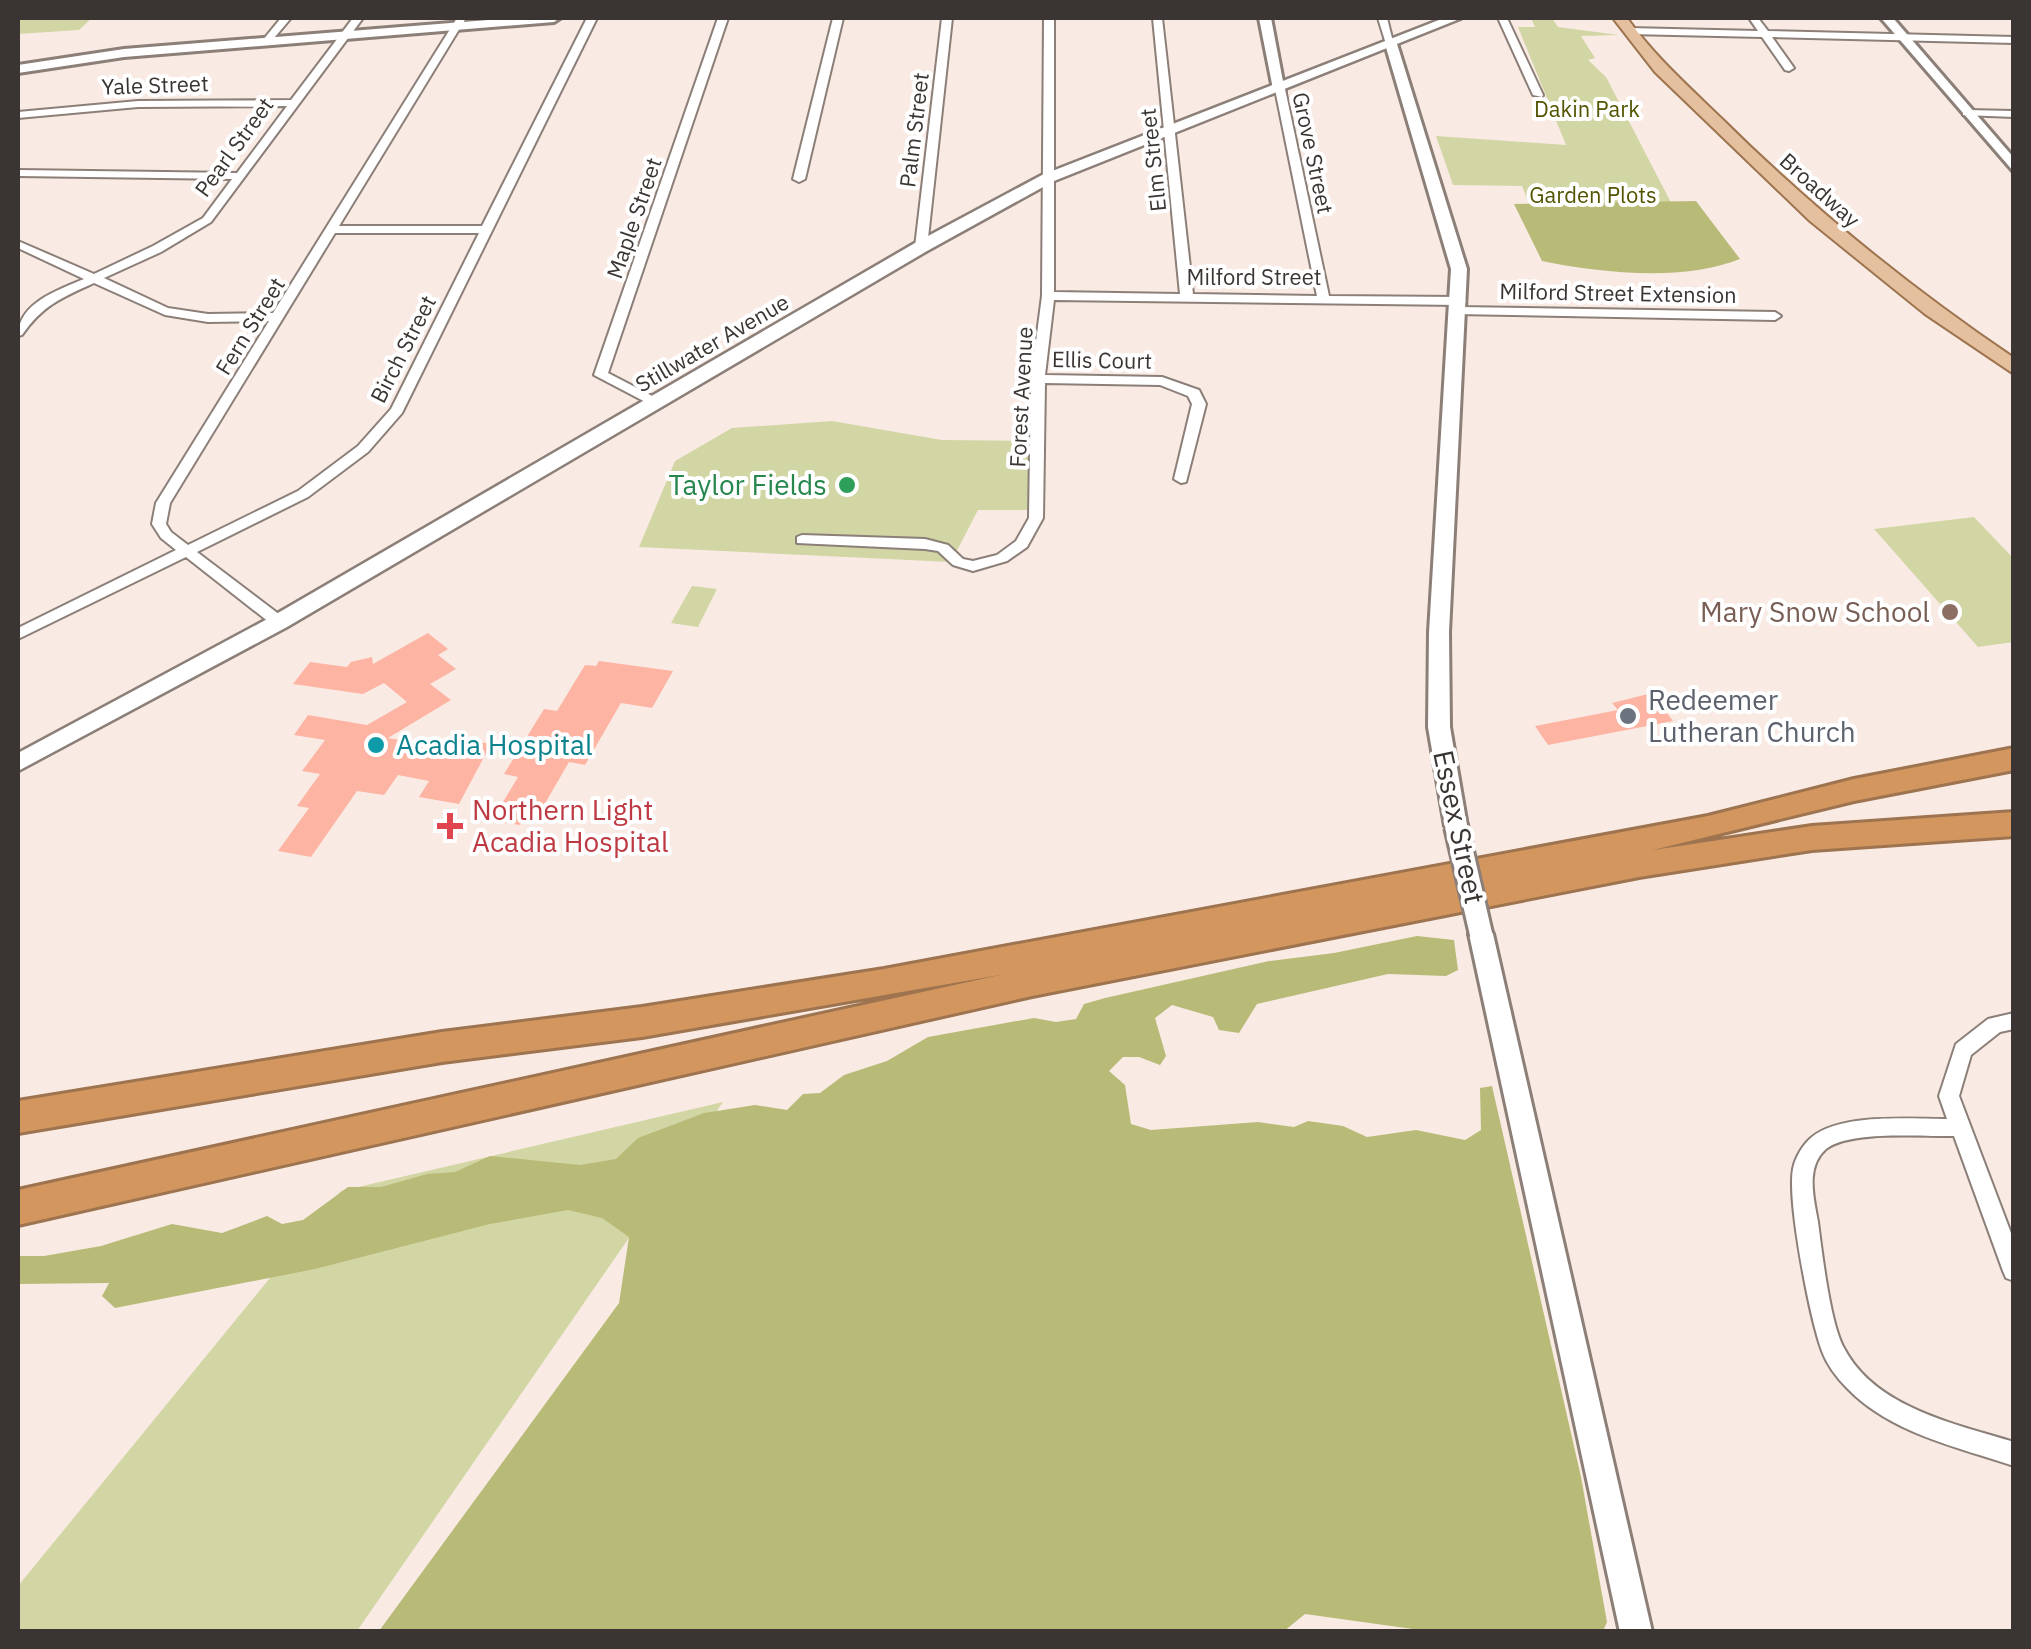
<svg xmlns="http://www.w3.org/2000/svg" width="2031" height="1649" viewBox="0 0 2031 1649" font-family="'IBM Plex Sans',sans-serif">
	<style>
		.green { fill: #d2d6a5 }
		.forest { fill: #b8bb78 }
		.building { fill: #fdb4a3 }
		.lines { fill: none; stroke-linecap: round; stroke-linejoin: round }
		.minor-casing { stroke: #8b7f78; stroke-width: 4 }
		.tertiary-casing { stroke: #8b7f78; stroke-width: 6 }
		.secondary-casing { stroke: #8b7f78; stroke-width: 5 }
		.primary-casing { stroke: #9d744f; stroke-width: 4 }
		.motorway-casing { stroke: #9d744f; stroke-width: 6 }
		.minor { fill: #fff; fill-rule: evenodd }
		.tertiary { fill: #fff; fill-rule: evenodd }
		.secondary { fill: #fff; fill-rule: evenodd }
		.primary { fill: #e5c09e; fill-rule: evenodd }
		.motorway { fill: #d3965e; fill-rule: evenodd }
		.tertiary-bridge-casing { stroke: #8b7f78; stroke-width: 28; stroke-linecap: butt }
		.tertiary-bridge { stroke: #fff; stroke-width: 22 }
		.leisure-dot { fill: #2e9e5b; stroke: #fff; stroke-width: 4 }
		.education-dot { fill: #8d6e63; stroke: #fff; stroke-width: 4 }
		.worship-dot { fill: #6b7280; stroke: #fff; stroke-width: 4 }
		.culture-dot { fill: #0f9aa8; stroke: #fff; stroke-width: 4 }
		.health-dot { fill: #e0444e; stroke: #fff; stroke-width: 4 }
		.labels { text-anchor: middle; stroke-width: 8; stroke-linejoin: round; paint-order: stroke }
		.far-street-label { font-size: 22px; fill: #3a3532; stroke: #fff }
		.far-park-label { font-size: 22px; fill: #525400; stroke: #fff }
		.leisure-label { font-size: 28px; fill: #27864d; stroke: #fff; text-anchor: end }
		.education-label { font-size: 28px; fill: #785e54; stroke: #fff; text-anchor: end }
		.worship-label { font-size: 28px; fill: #5b616d; stroke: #fff; text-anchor: start }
		.culture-label { font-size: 28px; fill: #0d838f; stroke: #fff; text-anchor: start }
		.health-label { font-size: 28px; fill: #be3a42; stroke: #fff; text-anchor: start }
		.street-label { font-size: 28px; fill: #3a3532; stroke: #fff }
	</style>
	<rect width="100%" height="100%" fill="#f9ebe4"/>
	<!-- green -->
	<path class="green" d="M18,18h74l-13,12 -61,4z
		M1531,18h21l6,9 61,8 -38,1 14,22 -7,2 18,17 88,170 -149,-2 -23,-59 -69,-1 -17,-49 130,9 -48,-118h17z
		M832,421l110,19 87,1 -1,69h-50l-27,52 -312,-15 36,-86 57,-33z
		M1974,517l39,41v84l-35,5 -104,-118z
		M692,586l25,3 -19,38 -27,-4z
		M723,1102l-366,529 -339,1v-46l323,-395z"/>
	<!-- forest -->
	<path class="forest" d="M1696,201l44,58c-57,23 -140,14 -198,2l-28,-57z
		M1417,936l37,4 4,30 -12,6 -58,-2 -131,30 -18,29 -20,-3 -6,-13 -41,-12 -17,13 11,38 -6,9 -21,-8h-16l-14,14 16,14 6,39 20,6 107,-8 36,5 14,-6 35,5 24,11 49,-7 49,10 16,-10 -1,-42 12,-2 89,391 26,145 -4,9h-176l-122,-17 -22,18 -904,-1 240,-328 10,-66 -27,-19 -34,-8 -78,14 -175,45 -200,39 -13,-12 7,-13 -91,1v-28h26l57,-10 71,-22 50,9 45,-17 15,8 21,-4 45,-33h33l46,-13 28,-2 35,-16 90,9 36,-6 22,-21 66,-25 51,-8 32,5 16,-16 17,-1 24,-18 43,-14 41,-24 106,-19 22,4 20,-3 8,-15 21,-6 164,-37 65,-8z"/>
	<!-- building -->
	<path class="building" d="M428,633l20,16 -10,6 18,14 -26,15 21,16 -63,38 68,11 7,-10 28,5 -32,60 -40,-7 10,-16 -31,-6 -14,20 -27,-4 -46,66 -33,-6 31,-43 -12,-2 23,-32 -18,-3 23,-31 -31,-5 14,-20 59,10 40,-23 -23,-19 -21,11 -70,-10 17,-22 37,5 4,-5 21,-5 1,7z
		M599,661l74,10 -21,37 -31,-5 -36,62 -16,-3 -33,57 -11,-2 -5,8 -20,-3 6,-9 -9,-1 21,-35 -14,-3 40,-65 13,2 28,-46 11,1z
		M1652,693l21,28 -125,24 -13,-19 83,-16 -6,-7z"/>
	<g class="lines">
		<!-- minor casing -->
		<g class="minor-casing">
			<path id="minor" d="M281,18h10l-22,26h-6v-4z
				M353,18h10l-152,204 -50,30 -57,26 64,30 40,6 65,-1 184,-295h9l-127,208h143l105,-208h10l-195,395 -34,39 -60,45 -111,55 87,66 3,4 -3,4h-10l-88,-69 -168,82v-11l158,-78 -15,-12 -9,-14 4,-21 113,-182 -61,1 -43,-7 -71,-32c-33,15 -51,22 -72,52l-4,1c0,-33 40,-46 66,-57l-66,-31v-7l76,33 59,-28 50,-28 29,-39 -214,-3v-6l219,3 50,-67 -149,1 -120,11v-6l120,-11 153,-1zM335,233h144l-88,176 -33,37 -60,45 -110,54 -17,-13 -5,-8 4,-21z
				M718,18h10l-120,355 52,27v6l-5,1 -61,-32z
				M833,18h10l-38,161 -6,3 -6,-3z
				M942,18h10l-25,229 -6,4 -6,-4z
				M1044,18h10v274l126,2 -27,-276h9l31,276 124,2 -42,-207 5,-3 5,3 44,207 131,1 6,4 -6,4 -406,-5 -9,75 117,2 37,13 7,14 -20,78 -5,1 -7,-4 18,-75 -4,-8 -28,-11 -115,-2 -2,135 -16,29 -20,14 -34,10 -20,-6 -15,-14 -13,-2 -128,-6v-6l5,-2 123,4 23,6 15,14 10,2 24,-6 19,-14 13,-23 2,-139 11,-83z
				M1378,18h9l7,28 -8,-2z
				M1498,18h9l36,77 -1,2 -9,-2z
				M1749,18h9l10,13 246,6v6l-242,-6 22,31 -5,3 -4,-1 -23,-33 -133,-3 -5,-3 5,-3 129,3z
				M1967,110l47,1v6l-51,-2v-4z
				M1459,307l316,5 6,4 -6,4 -320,-6 -2,-3z
				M2014,1013v16l-14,3 -29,23 -12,41 55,145v40l-8,-3 -3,-7 -49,-135c-31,1 -104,-6 -128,13 -21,18 -12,50 -8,73 4,30 12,101 26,126 31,60 112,76 170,94v24c-57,-19 -123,-33 -166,-77 -11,-11 -21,-24 -26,-38 -12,-32 -35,-150 -29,-182 2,-11 10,-25 19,-32 30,-24 98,-18 135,-18l-8,-23 17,-52 32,-25z"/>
		</g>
		<!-- tertiary casing -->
		<g class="tertiary-casing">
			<path id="tertiary" d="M514,18h46l-6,4 -430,35 -106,16v-8l106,-16z
				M1259,18h12l14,74 -12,-3z
				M1881,18h12l121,140v14z
				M1391,40l6,4 70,225 -18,363 1,95 17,99 -11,8 -11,-8 -17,-99 1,-95 22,-363 -66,-225z
				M1481,925l8,2 4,7 159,698h-32l-151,-698 4,-7z"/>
		</g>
		<!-- secondary casing -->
		<g class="secondary-casing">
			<path id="secondary" d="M1444,18h18l-408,163 -127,70 -640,376 -269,144v-18l253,-136 644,-374 127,-68z"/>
		</g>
		<!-- primary casing -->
		<g class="primary-casing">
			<path id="primary" d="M1613,18h14c27,38 62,69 95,101 90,89 187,168 292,239v16l-89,-60 -115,-93 -155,-149z"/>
		</g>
		<!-- motorway casing -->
		<g class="motorway-casing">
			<path id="motorway" d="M2014,748v22l-160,31 -201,49 159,-24 202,-14v24l-202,14 -173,27 -607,119 -1014,229v-35l982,-215 -358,62 -200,25 -424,71v-32l424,-69 200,-25 242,-38 824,-153 146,-37z"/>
		</g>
		<!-- minor -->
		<use href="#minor" class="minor"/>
		<!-- tertiary -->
		<use href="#tertiary" class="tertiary"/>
		<!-- secondary -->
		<use href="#secondary" class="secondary"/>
		<!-- primary -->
		<use href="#primary" class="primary"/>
		<!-- motorway -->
		<use href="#motorway" class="motorway"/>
		<!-- tertiary-bridge casing -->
		<g class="tertiary-bridge-casing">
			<path id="tertiary-bridge" d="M1456,826l25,108"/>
		</g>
		<!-- tertiary-bridge -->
		<use href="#tertiary-bridge" class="tertiary-bridge"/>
	</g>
	<!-- markers -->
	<circle class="leisure-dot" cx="847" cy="485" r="10"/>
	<circle class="education-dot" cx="1950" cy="612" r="10"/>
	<circle class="worship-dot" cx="1628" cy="716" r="10"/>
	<circle class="culture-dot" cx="376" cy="745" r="10"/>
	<path class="health-dot" d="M445 811h10v10h10v10h-10v10h-10v-10h-10v-10h10z"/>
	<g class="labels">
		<!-- far-street labels -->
		<g class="far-street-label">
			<text transform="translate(155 85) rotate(-2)" y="8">Yale Street</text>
			<text transform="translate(914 130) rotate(-83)" y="8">Palm Street</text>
			<text transform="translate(234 147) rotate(-54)" y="8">Pearl Street</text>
			<text transform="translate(1313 153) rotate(78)" y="8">Grove Street</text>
			<text transform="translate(1153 160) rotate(-96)" y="8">Elm Street</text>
			<text transform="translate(1820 190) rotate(42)" y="8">Broadway</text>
			<text transform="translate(634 218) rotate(-71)" y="8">Maple Street</text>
			<text x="1254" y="285">Milford Street</text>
			<text transform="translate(1618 293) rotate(1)" y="8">Milford Street Extension</text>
			<text transform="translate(250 326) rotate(-58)" y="8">Fern Street</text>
			<text transform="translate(712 343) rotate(-30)" y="8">Stillwater Avenue</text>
			<text transform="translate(403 349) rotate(-63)" y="8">Birch Street</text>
			<text transform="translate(1102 360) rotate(1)" y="8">Ellis Court</text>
			<text transform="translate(1021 397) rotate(-87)" y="8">Forest Avenue</text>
		</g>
		<!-- far-park labels -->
		<g class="far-park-label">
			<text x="1587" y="117">Dakin Park</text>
			<text x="1593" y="203">Garden Plots</text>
		</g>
		<!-- leisure labels -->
		<g class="leisure-label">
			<text x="827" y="495">Taylor Fields</text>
		</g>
		<!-- education labels -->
		<g class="education-label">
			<text x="1930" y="622">Mary Snow School</text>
		</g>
		<!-- worship labels -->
		<g class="worship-label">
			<text x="1648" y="710">Redeemer<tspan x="1648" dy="32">Lutheran Church</tspan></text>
		</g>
		<!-- culture labels -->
		<g class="culture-label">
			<text x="396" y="755">Acadia Hospital</text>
		</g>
		<!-- health labels -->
		<g class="health-label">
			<text x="472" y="820">Northern Light<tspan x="472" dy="32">Acadia Hospital</tspan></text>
		</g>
		<!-- street labels -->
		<g class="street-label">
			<text transform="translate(1459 827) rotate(78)" y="10">Essex Street</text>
		</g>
	</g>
	<!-- border -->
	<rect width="2031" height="1649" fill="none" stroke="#3a3532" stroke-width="40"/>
</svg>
